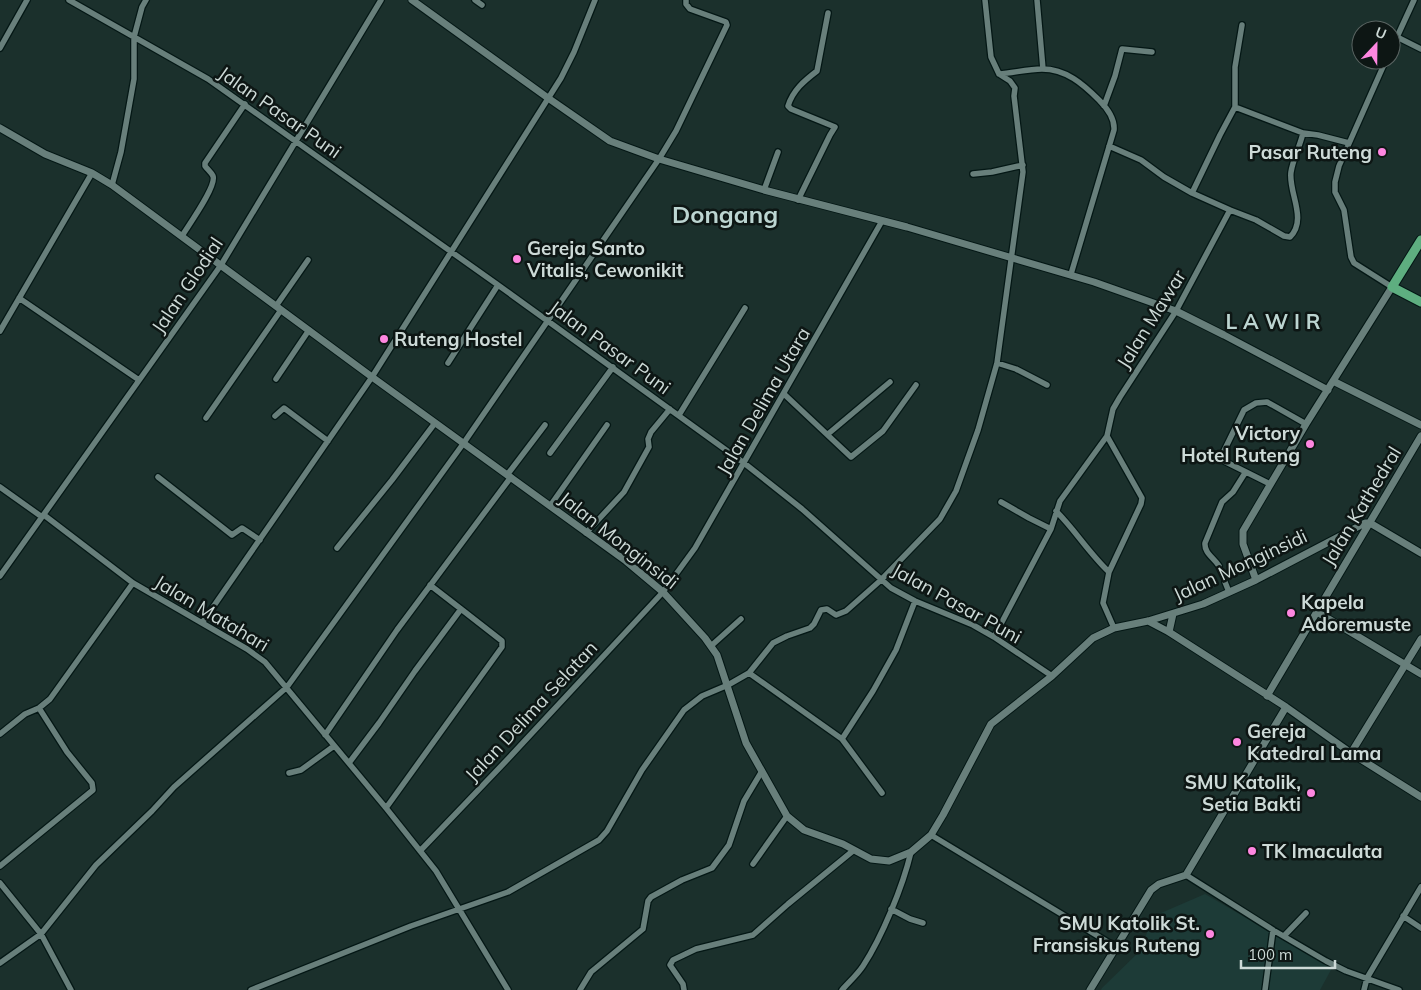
<svg xmlns="http://www.w3.org/2000/svg" width="1421" height="990" viewBox="0 0 1421 990" font-family="Mulish,sans-serif">
	<style>
		.built { fill: #1d3b37 }
		.lines { fill: none; stroke-linecap: round; stroke-linejoin: round }
		.minor-tunnel { stroke: #364a46; stroke-width: 5.5; stroke-dasharray: 5.5 3; stroke-linecap: butt }
		.minor-casing { stroke: #041715; stroke-width: 8 }
		.tertiary-casing { stroke: #041715; stroke-width: 9 }
		.primary-casing { stroke: #041715; stroke-width: 11 }
		.minor { stroke: #687f7b; stroke-width: 5.5 }
		.tertiary { stroke: #687f7b; stroke-width: 7 }
		.primary { stroke: #5eae80; stroke-width: 9 }
		.poi-dot { fill: #fe86e0; stroke: #0d1614; stroke-width: 2 }
		.labels { text-anchor: middle; stroke-width: 5; stroke-linejoin: round; paint-order: stroke }
		.street-label { font-size: 19px; fill: #cddad7; stroke: #0d1614 }
		.poi-label { font-size: 19px; font-weight: bold; fill: #cddad7; stroke: #0d1614; text-anchor: start }
		.quarter-label { font-size: 21px; font-weight: bold; fill: #bcd5d1; stroke: #0d1614 }
		.district-label { font-size: 24px; font-weight: bold; fill: #bcd5d1; stroke: #0d1614 }
	</style>
	<rect width="100%" height="100%" fill="#1b302c"/>
	<!-- built -->
	<path class="built" d="M1205,894l127,74 -12,22h-219l1,-2 37,-36 15,-36z"/>
	<g class="lines">
		<!-- minor-tunnel -->
		<path class="minor-tunnel" d="M1219,566l6,16"/>
		<!-- minor casing -->
		<g class="minor-casing">
			<path id="minor" d="M69,0l139,79 290,206 246,178 58,46 89,79 24,13 58,24 21,12 58,39
				M475,0l7,5
				M985,0l6,57 8,17c14,-1 29,-5 43,-5 24,0 41,15 57,31 8,8 16,18 15,30l-43,144
				M1037,0l6,69
				M1242,25l-7,42v40l68,26
				M1397,37l24,12
				M0,48l27,-48
				M1391,50l23,-50
				M1386,60l-47,106 -4,16v10l9,18 7,47 3,6 38,24
				M1104,106l11,-30 7,-27 30,3
				M1109,146l32,14 23,17 28,16
				M973,174l19,-2 31,-7
				M112,185l9,-33 13,-73v-42l8,-30 4,-7
				M764,190l14,-38
				M798,200l32,-65 5,-8 -44,-18 -3,-3c5,-16 16,-25 29,-35l11,-58
				M1230,210l-38,-17 28,-58 15,-28
				M182,236c6,-10 35,-50 31,-60 -2,-4 -6,-7 -8,-10v-3l40,-59
				M19,298l120,82
				M276,306l32,-46
				M0,331l92,-158
				M448,363l50,-78
				M997,363l19,6 31,16
				M276,379l33,-49
				M784,394l67,63 32,-26 33,-46
				M679,415l66,-107
				M275,416l9,-8 44,33
				M206,418l75,-108
				M828,434l62,-52
				M1107,436l35,62 -1,6 -32,68
				M550,453l63,-86
				M507,475l38,-50
				M158,477l74,58 10,-7 18,12
				M1270,484l-50,-25 24,-49 12,-7 11,-1 39,22
				M0,487l42,30
				M1001,502l28,16 22,11
				M550,506l57,-81
				M1056,511c19,19 33,42 53,61l-6,31 11,25
				M44,515l89,68 114,66 18,13 121,146 50,63 72,119
				M586,533l38,-41 25,-45 -1,-8 3,-7 19,-23
				M337,548l55,-68 43,-57
				M1219,566c-5,-8 -15,-13 -14,-23l17,-41 11,-10 12,-19
				M0,576l221,-311 160,-265
				M1225,582l4,10
				M202,623l170,-246 189,-299 13,-26 21,-52
				M994,637l57,-108 9,-28 47,-65 6,-27 7,-12 56,-86 54,-101 26,10 28,16 6,1c18,-18 -2,-45 1,-65 2,-13 9,-26 12,-39l15,2 31,8
				M711,646l30,-27
				M749,673l93,66 40,54
				M0,734l25,-20 14,-6 11,-9 83,-116
				M325,735l72,-105 114,-153
				M842,739l31,-48 23,-41 19,-49
				M349,763l30,-40 36,-52 46,-62 -31,-24
				M289,773l12,-3 33,-24
				M386,808l116,-161v-6l-41,-32
				M931,835l185,112
				M420,851l86,-90 157,-169 32,-44 187,-327
				M753,864l34,-48
				M0,866l93,-76 -1,-7 -25,-31 -28,-44
				M1186,875l87,55 53,31 20,10 53,19
				M0,883l41,51 30,56
				M891,909l19,10 13,4
				M1403,916l18,12
				M1284,936l22,-23
				M0,963l41,-29 55,-69 56,-54 22,-24 113,-100 176,-243 196,-285 17,-28 51,-106 -1,-3 -36,-13 -4,-5v-4
				M251,990l160,-64 97,-34 91,-52 8,-9 35,-61 42,-60 18,-14 26,-11 21,-12 24,-30 14,-7 23,-8 4,-4 7,-14 6,-1 9,6 10,-4 35,-31 59,-61 16,-28 22,-61 19,-67 26,-191 -9,-76 1,-8 -5,-7 -11,-7
				M580,990l11,-18 52,-43 5,-28 3,-4 31,-17 30,-12 17,-23 15,-44 18,-30
				M684,990l-1,-6 -13,-19 3,-5 23,-11 57,-14 35,-31 66,-54
				M842,990c7,-8 15,-15 21,-24 19,-29 40,-80 48,-114
				M1265,990l8,-60
				M1364,990l3,-12 54,-91"/>
		</g>
		<!-- tertiary casing -->
		<g class="tertiary-casing">
			<path id="tertiary" d="M412,0l136,98 62,43 49,18 105,31 143,37 187,55 82,29 48,24 104,55
				M0,128l45,26 47,19 20,12 260,192 254,184 37,31 42,46 12,17 29,88 41,73 17,14 39,14 28,15 18,2 22,-9 20,-17 12,-20 48,-91 61,-48 41,-38 21,-10 34,-7 55,-17 53,-24 109,-57h5l51,30
				M1333,381l88,44
				M1256,580l-13,-36v-13l63,-107 86,-137
				M1317,612l104,62
				M1148,621l21,11 117,75 65,46 70,44
				M1169,632l4,-18
				M1267,696l154,-260
				M1351,753l70,-114
				M1090,990l61,-100 8,-6 27,-9 100,-168"/>
		</g>
		<!-- primary casing -->
		<g class="primary-casing">
			<path id="primary" d="M1421,240l-29,47 29,15"/>
		</g>
		<!-- minor -->
		<use href="#minor" class="minor"/>
		<!-- tertiary -->
		<use href="#tertiary" class="tertiary"/>
		<!-- primary -->
		<use href="#primary" class="primary"/>
	</g>
	<!-- markers -->
	<g class="poi-dot">
		<circle cx="1382" cy="152" r="5"/>
		<circle cx="517" cy="259" r="5"/>
		<circle cx="384" cy="339" r="5"/>
		<circle cx="1310" cy="444" r="5"/>
		<circle cx="1291" cy="613" r="5"/>
		<circle cx="1237" cy="742" r="5"/>
		<circle cx="1311" cy="793" r="5"/>
		<circle cx="1252" cy="851" r="5"/>
		<circle cx="1210" cy="934" r="5"/>
	</g>
	<g class="labels">
		<!-- street labels -->
		<g class="street-label">
			<text transform="translate(280 112) rotate(35)" y="7">Jalan Pasar Puni</text>
			<text transform="translate(187 285) rotate(-56)" y="7">Jalan Glodial</text>
			<text transform="translate(1151 319) rotate(-58)" y="7">Jalan Mawar</text>
			<text transform="translate(610 347) rotate(36)" y="7">Jalan Pasar Puni</text>
			<text transform="translate(763 401) rotate(-60)" y="7">Jalan Delima Utara</text>
			<text transform="translate(1361 506) rotate(-59)" y="7">Jalan Kathedral</text>
			<text transform="translate(619 540) rotate(38)" y="7">Jalan Monginsidi</text>
			<text transform="translate(1240 565) rotate(-25)" y="7">Jalan Monginsidi</text>
			<text transform="translate(957 603) rotate(29)" y="7">Jalan Pasar Puni</text>
			<text transform="translate(212 613) rotate(31)" y="7">Jalan Matahari</text>
			<text transform="translate(531 711) rotate(-47)" y="7">Jalan Delima Selatan</text>
		</g>
		<!-- poi labels -->
		<g class="poi-label">
			<text x="1372" y="159" text-anchor="end">Pasar Ruteng</text>
			<text x="527" y="255">Gereja Santo<tspan x="527" dy="22">Vitalis, Cewonikit</tspan></text>
			<text x="394" y="346">Ruteng Hostel</text>
			<text x="1300" y="440" text-anchor="end">Victory<tspan x="1300" dy="22">Hotel Ruteng</tspan></text>
			<text x="1301" y="609">Kapela<tspan x="1301" dy="22">Adoremuste</tspan></text>
			<text x="1247" y="738">Gereja<tspan x="1247" dy="22">Katedral Lama</tspan></text>
			<text x="1301" y="789" text-anchor="end">SMU Katolik,<tspan x="1301" dy="22">Setia Bakti</tspan></text>
			<text x="1262" y="858">TK Imaculata</text>
			<text x="1200" y="930" text-anchor="end">SMU Katolik St.<tspan x="1200" dy="22">Fransiskus Ruteng</tspan></text>
		</g>
		<!-- quarter labels -->
		<g class="quarter-label">
			<text x="1273" y="329">L A W I R</text>
		</g>
		<!-- district labels -->
		<g class="district-label">
			<text x="725" y="223">Dongang</text>
		</g>
	</g>
	<!-- north arrow -->
	<g transform="translate(1376 45) rotate(22)"><circle r="24" fill="#0d1614" stroke="#5a6462"/>
	<path d="M0-4L9 19L0 12L-9 19Z" fill="#fe86e0"/>
	<text y="-8" font-size="14" font-weight="bold" text-anchor="middle" fill="#cddad7">U</text>
	</g>
	<!-- scale -->
	<path d="M1241 960v8h94v-8" fill="none" stroke="#cddad7" stroke-width="2.5"/>
	<text x="1248" y="960" font-size="15" fill="#cddad7" stroke="#0d1614" stroke-width="4" paint-order="stroke">100 m</text>
</svg>
